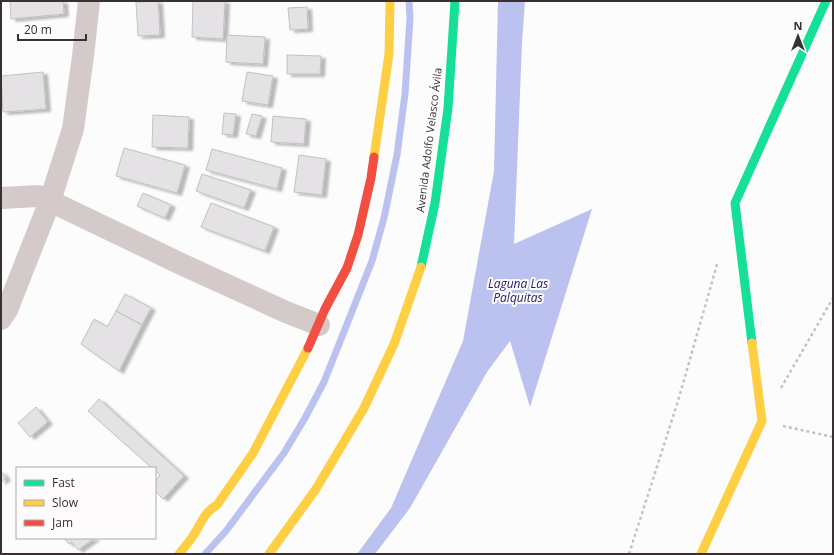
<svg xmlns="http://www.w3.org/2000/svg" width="834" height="555" viewBox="0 0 834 555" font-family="'Open Sans',sans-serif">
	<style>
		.water { fill: #bcc2f0 }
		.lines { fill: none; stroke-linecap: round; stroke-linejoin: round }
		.stream { stroke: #bcc2f0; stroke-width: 7 }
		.building { fill: #e4e2e5; stroke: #c2c0c2; filter: url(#shadow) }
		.path { stroke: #c7c0c0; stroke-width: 2.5; stroke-dasharray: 3 3; stroke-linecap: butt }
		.street { stroke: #d5caca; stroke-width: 22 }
		.fast { stroke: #16e098; stroke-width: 9 }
		.slow { stroke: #ffcf43; stroke-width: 9 }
		.jam { stroke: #f24e42; stroke-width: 9 }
		.labels { text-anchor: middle; stroke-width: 4; stroke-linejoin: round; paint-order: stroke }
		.street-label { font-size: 11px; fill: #373134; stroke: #fefbfc }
		.water-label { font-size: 12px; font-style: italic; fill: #201a65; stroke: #fefbfc }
	</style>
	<defs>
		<filter id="shadow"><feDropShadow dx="4.5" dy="2.5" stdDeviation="1" flood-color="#0004"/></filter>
	</defs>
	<rect width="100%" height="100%" fill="#fdfcfc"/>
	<!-- water -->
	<path class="water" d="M498,1h27l-3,42 -8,201 78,-35 -62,198 -20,-66 -23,31 -77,136 -35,46h-18l34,-46 72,-167 31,-170z"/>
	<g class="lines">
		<!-- stream -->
		<path class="stream" d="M205,554l21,-23 58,-78 21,-35 19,-36 48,-121 12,-43 13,-63 8,-61 5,-76 -1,-17"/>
	</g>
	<!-- building -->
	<path class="building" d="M10,1h53l1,13 -53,5z
		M158,1l2,34 -22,1 -2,-34z
		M193,1h32l-2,38 -31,-2z
		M307,7l1,22 -18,1 -2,-22z
		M227,35l38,2 -2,27 -37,-2z
		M287,55l34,1 -1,18h-33z
		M43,72l3,37 -43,3 -2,-36z
		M247,72l26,4 -5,29 -26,-4z
		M224,113l12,1 -3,21 -11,-1z
		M252,114l10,2 -6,20 -10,-2z
		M153,115l36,2 -1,31 -36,-1z
		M273,116l33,3 -2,25 -33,-2z
		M124,148l61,17 -8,28 -61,-17z
		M212,149l70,19 -5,21 -71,-19z
		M299,155l27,4 -4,36 -28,-3z
		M202,174l49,16 -7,18 -48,-17z
		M143,193l28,12 -6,13 -28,-12z
		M211,203l63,24 -9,24 -64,-24z
		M125,294l26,14 -9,17 -26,-14z
		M116,311l26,14 -23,46 -38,-27 13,-25 13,8z
		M99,399l85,77 -21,23 -8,-8v-10l5,-6 -5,-5v-2h-3l-64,-57z
		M36,407l12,15 -18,15 -12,-14z
		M1,471l5,7 -5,4z
		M64,538h31l-17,12 -6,-8 -3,2z"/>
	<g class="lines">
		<!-- path -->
		<path class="path" d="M781,388l52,-90
			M783,426l50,11
			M629,554l49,-153 40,-140"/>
		<!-- street -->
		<path class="street" d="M1,198l37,-2 12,5 23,-72 10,-73 6,-55
			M1,319l6,-9 43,-109 129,62 107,49 33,13"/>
		<!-- fast -->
		<path class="fast" d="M421,267l14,-64 13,-95 7,-107
			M752,343l-17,-140 91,-202"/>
		<!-- slow -->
		<path class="slow" d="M374,157l15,-103 1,-53
			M179,554c5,-6 10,-12 14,-18 8,-12 11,-24 24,-31l36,-52 55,-105
			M269,554l47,-65 48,-81 30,-64 27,-77
			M701,554l61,-133 -10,-78"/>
		<!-- jam -->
		<path class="jam" d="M308,348l17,-39 22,-41 11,-33 13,-57 3,-21"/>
	</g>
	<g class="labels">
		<!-- street labels -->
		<g class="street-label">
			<text transform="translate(429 140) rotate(-83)" y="4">Avenida Adolfo Velasco Ávila</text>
		</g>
		<!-- water labels -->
		<g class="water-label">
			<text x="518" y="288">Laguna Las<tspan x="518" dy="14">Palquitas</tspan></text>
		</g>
	</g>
	<!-- border -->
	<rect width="834" height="555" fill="none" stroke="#373134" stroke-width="4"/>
	<!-- legend -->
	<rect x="16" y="467" width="140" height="72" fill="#fefbfc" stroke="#aeaaac"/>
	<rect x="24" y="480" width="20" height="6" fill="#16e098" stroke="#aeaaac"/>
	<text x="52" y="487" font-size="12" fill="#373134">Fast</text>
	<rect x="24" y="500" width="20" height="6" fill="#ffcf43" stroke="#aeaaac"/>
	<text x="52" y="507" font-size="12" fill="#373134">Slow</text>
	<rect x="24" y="520" width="20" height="6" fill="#f24e42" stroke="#aeaaac"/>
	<text x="52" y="527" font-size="12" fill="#373134">Jam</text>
	<!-- north arrow -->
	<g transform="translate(798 36)" stroke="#fefbfc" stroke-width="3" paint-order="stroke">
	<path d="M0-3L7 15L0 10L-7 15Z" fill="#373134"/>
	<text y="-6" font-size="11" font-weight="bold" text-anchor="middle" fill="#373134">N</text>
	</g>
	<!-- scale -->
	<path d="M18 34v6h68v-6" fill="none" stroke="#373134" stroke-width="2"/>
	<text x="24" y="34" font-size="12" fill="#373134" stroke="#fefbfc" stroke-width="3" paint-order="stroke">20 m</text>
</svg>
